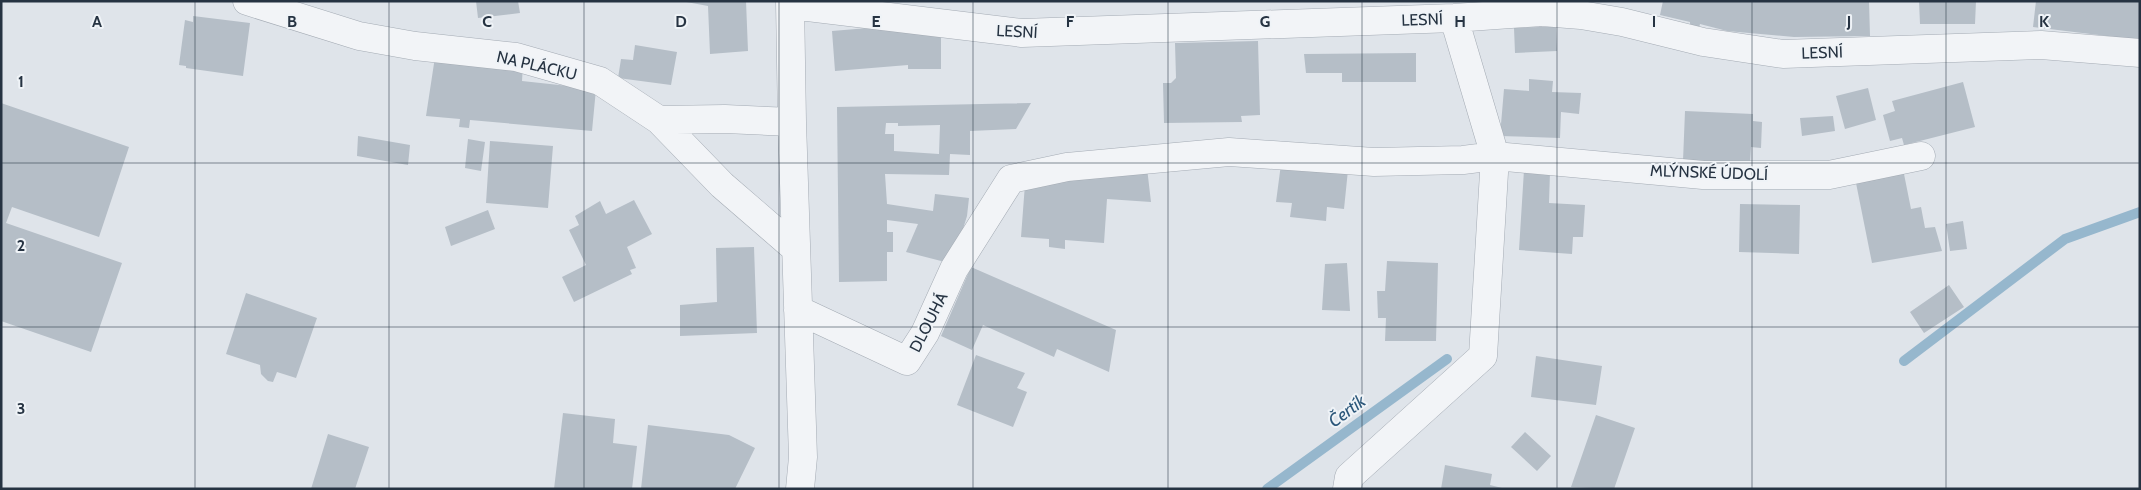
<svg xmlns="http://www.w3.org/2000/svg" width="2141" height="490" viewBox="0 0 2141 490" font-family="Cabin,sans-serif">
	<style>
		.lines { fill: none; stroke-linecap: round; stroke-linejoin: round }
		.stream { stroke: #96b7cd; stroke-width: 10 }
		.building { fill: #b5bec7; fill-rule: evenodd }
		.minor-casing { stroke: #a4abb4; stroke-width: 29 }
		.minor { stroke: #f2f4f7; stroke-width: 28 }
		.grid { fill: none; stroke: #263342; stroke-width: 1; stroke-opacity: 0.55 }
		.labels { text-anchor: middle; stroke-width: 4; stroke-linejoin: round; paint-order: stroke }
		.street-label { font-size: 16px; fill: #263342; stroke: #eff3f7 }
		.water-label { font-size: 18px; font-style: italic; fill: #2c577a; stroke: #eff3f7 }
		.grid-label { font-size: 16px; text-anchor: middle; font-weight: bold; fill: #263342; stroke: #eff3f7; stroke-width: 4; stroke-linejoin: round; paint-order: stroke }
	</style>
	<rect width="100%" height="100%" fill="#dfe4ea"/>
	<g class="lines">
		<!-- stream -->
		<path class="stream" d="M1904,361l161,-122 75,-27
			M1267,489l180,-130"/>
	</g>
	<!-- building -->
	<path class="building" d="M476,1h42l2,12 -42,5z
		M681,1h65l2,50 -38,3 -2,-48z
		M1663,1h206l1,35 -76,1 -67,-6 -27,-7 -1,4 -9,-3v-3l-30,-7z
		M1919,1h57l-1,23h-55z
		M2036,1h104v39l-107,-13z
		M193,16l57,7 -7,53 -57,-8v-2l-7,-1 6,-45 8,2z
		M1539,24h3v3h14l1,24 -42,2 -1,-25 25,-1z
		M904,25l37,4v40h-33v-4l-73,6 -3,-40z
		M1258,41l2,74 -19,1 1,6 -78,1 -1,-40h8l5,-5 -1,-35z
		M635,45l42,7 -6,33 -53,-7 3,-19 12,1z
		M1416,53v29h-74v-9h-36l-2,-19z
		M435,57l88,8 -1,16 74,8 -4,42 -122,-11 -1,8 -10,-1 1,-8 -34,-3z
		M1529,79l24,2 -1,11 29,1 -2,21 -18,-2 -1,26 -60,-2 4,-47 25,2z
		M1963,82l12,45 -71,18 -2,-7 -12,3 -7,-26 12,-4 -3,-10z
		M1868,88l8,32 -31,9 -9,-33z
		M1,103l128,44 -30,90 -87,-30 -6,16 116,40 -31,89 -90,-31z
		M1031,103l-15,26 -46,2v24l-20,-1 -1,21 -64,-1 2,30 46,7 2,-17 34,4 -2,18 -9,29 -9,18 -43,-11 12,-28 -31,-4v12h6v20h-6v29l-48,1 -2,-175zM886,123h12v3l42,-1 -1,29 -45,-3v-17h-9z
		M1685,111l68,3v7l9,1 -1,26 -10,-1 -1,17 -67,-3z
		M1833,116l2,15 -33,5 -2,-18z
		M358,136l52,9 -2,20 -51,-9z
		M468,139l17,3 -4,29 -16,-3z
		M490,141l63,5 -5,62 -62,-5z
		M1281,164l67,6 -4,39 -17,-2 -1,14 -36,-4 2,-14 -16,-1z
		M1147,168l4,34 -44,-3 -3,44 -39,-3v9l-16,-2v-8l-28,-2 4,-53z
		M1903,169l8,40 10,-2 4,21 10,-1 7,24 -70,12 -17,-85z
		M1524,170l26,2 -1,31 36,2 -2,32h-10l-1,17 -53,-4z
		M634,200l18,34 -25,13 9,21 -6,2 2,4 -58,28 -12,-25 24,-12 -17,-35 10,-5 -4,-9 25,-15 6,13z
		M1740,204l60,1 -1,49 -60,-2z
		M488,210l7,19 -44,17 -6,-19z
		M1963,221l4,28 -17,2 -4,-27z
		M754,247l3,86 -77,3v-31l37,-3 -1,-54z
		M1387,261l51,2 -2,78h-51l1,-23h-8l-1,-27h8z
		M1347,263l3,48 -28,-1 3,-46z
		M971,267l145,63 -7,42 -52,-23 -3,8 -71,-32 -11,25 -31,-14z
		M1949,285l15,22 -40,26 -14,-21z
		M246,293l71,25 -21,60 -19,-6 -4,10 -5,-1 -7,-7 -1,-9 -34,-11z
		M976,355l49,18 -8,15 10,4 -14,35 -56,-22z
		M1536,356l66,10 -6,39 -65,-8z
		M563,413l52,6 -2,24 24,3 -5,43h-78z
		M1596,415l39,13 -21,61 -43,-2z
		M648,425l81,10 26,13 -20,41h-94z
		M1525,432l26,24 -14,15 -26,-24z
		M328,434l41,13 -14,42h-44z
		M1445,465l47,9 -2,11 16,4h-65z"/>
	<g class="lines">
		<!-- minor casing -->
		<g class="minor-casing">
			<path id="minor" d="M247,1l112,35 56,10 101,11 84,24 59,39 66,-1 67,3
				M790,1l2,121 11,335 -3,32
				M791,5l231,28 432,-15 88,-6 39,3 41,7 81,20 80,12 258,-9 99,8
				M659,120l63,65 74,64
				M798,310l109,51 18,-28 29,-64 57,-90 56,-12 162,-15 145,10 89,-2 32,-4 208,19h126l92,-19
				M1347,489l2,-12 134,-121 12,-200 -41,-138"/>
		</g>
		<!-- minor -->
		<use href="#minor" class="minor"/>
	</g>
	<!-- grid -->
	<path class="grid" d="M195,1v488M389,1v488M584,1v488M779,1v488M973,1v488M1168,1v488M1362,1v488M1557,1v488M1752,1v488M1946,1v488M1,163h2139M1,327h2139"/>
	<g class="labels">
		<!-- street labels -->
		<g class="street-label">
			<text transform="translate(1422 19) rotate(-2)" y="6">LESNÍ</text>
			<text transform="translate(1017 31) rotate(3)" y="6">LESNÍ</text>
			<text transform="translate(1822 52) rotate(-2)" y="6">LESNÍ</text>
			<text transform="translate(537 65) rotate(13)" y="6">NA PLÁCKU</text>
			<text transform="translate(1709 172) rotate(2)" y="6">MLÝNSKÉ ÚDOLÍ</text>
			<text transform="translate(928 322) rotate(-63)" y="6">DLOUHÁ</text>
		</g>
		<!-- water labels -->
		<g class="water-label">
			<text transform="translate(1347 411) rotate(-36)" y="6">Čertík</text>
		</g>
	</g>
	<g class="grid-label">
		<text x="97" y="27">A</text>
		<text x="292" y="27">B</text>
		<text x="487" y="27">C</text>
		<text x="681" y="27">D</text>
		<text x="876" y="27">E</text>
		<text x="1070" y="27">F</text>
		<text x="1265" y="27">G</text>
		<text x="1460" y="27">H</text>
		<text x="1654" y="27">I</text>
		<text x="1849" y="27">J</text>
		<text x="2044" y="27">K</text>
		<text x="21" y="87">1</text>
		<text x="21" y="251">2</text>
		<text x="21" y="414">3</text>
	</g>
	<!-- border -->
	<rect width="2141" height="490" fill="none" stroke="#263342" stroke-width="5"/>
</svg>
